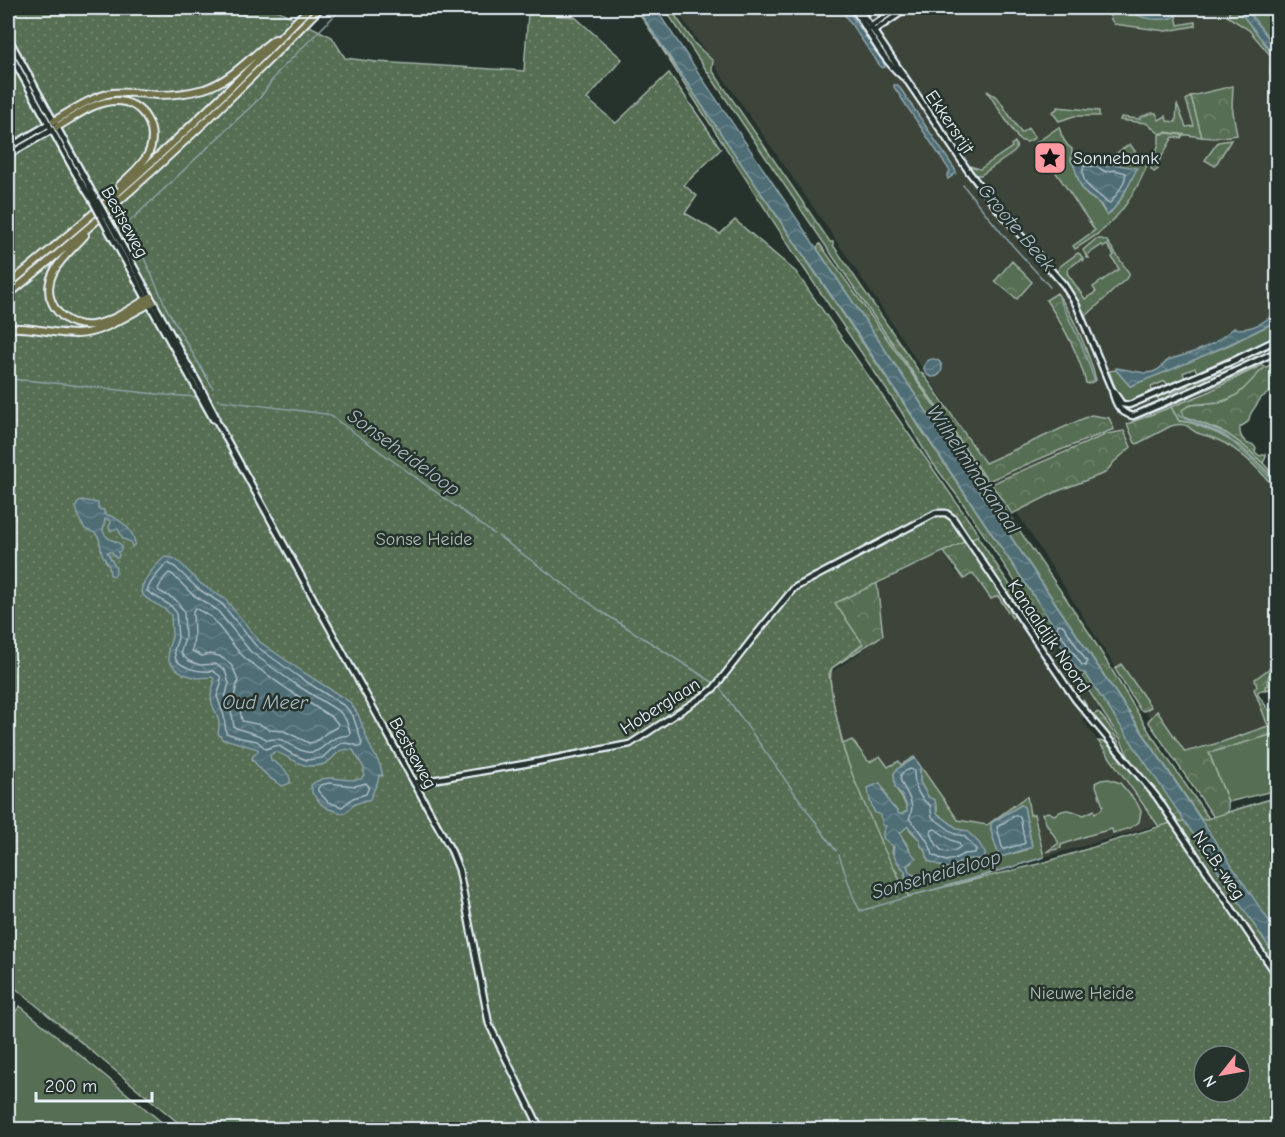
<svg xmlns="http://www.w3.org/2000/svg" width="1285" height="1137" viewBox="0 0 1285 1137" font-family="'Comic Neue',sans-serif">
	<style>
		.built { fill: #3c443a }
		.grass { fill: #576e52; stroke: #a0b0a5; stroke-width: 1.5; fill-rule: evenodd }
		.forest { fill: url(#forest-crowns); stroke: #a0b0a5; stroke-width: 1.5 }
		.park { fill: url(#park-dots); stroke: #a0b0a5; stroke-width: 1.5; fill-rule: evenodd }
		.water { fill: url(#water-waves); stroke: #8ca2a9; stroke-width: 1.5 }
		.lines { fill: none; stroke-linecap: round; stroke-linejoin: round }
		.shore { stroke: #abbcc4; stroke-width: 1.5 }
		.stream { stroke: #8ca2a9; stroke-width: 1.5 }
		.secondary-casing { stroke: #e8f1f8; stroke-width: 9 }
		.highway-casing { stroke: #e8f1f8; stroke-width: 10 }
		.secondary { stroke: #26332d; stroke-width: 4.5 }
		.highway { stroke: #6f714a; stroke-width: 6 }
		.secondary-bridge-casing { stroke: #e8f1f8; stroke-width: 9; stroke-linecap: butt }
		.secondary-bridge { stroke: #26332d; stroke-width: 4.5 }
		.labels { text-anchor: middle; stroke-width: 5; stroke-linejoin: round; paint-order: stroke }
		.street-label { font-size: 18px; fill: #e8f1f8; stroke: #26332d }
		.poi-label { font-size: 18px; fill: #e8f1f8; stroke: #26332d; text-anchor: start }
		.park-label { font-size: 18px; fill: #aebdb6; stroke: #26332d }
		.water-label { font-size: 20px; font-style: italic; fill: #abbcc4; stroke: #26332d }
	</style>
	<defs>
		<pattern id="forest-crowns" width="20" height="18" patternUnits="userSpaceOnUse" patternTransform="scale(1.5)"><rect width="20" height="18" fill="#576e52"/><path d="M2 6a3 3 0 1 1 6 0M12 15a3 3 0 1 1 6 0" fill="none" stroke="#6f836c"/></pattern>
		<pattern id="park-dots" width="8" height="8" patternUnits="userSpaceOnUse" patternTransform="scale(1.5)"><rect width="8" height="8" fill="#576e52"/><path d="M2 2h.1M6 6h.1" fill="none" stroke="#6f836c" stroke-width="1.8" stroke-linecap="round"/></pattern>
		<pattern id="water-waves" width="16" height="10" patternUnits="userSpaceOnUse" patternTransform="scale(1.5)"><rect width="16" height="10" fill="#4f6d75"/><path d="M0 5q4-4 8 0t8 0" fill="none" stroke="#688289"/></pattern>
	</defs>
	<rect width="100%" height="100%" fill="#26332d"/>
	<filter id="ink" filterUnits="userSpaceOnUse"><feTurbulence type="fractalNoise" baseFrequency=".0167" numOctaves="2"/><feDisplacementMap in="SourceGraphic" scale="12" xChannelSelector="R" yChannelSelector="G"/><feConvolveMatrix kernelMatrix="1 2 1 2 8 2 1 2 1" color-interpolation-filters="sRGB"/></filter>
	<g filter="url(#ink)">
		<!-- built -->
		<path class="built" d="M675,8h580l22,27v285l-106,54 29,61 33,4 44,49v175l-22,16 2,8 -3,2 14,37 -46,16 -47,13 -59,-87 -135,-212 -143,-213z
			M936,543l22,32 20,-12 50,74 17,-8 54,80 -17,10 75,106 -113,32 -10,-43 -4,1 -4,-18 -39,28 -29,-5 -44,-63 -14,8 -1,-4 -11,6 -21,-6 -15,-21 -9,4 -9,-38 -5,-32 39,-27 -1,-3 4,-54z"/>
		<!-- grass -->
		<path class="grass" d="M1111,8h24l-1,3 37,7 5,-3 2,10 17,-3v4l-29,5 -52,-7c-5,-6 -5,-9 -3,-16z
			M1228,8h9l40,51v21l-2,3 1,-7 -6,-2 1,-11h6l-28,-33 -22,-14 4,-6z
			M1245,8h32v41l-1,-2z
			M987,91l11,7 23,35 7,-5 7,10 -8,4 -8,-2z
			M1191,96l11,41 -36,-5 -6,2 -14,-11 -26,-3 1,-3 19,2v-2l12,-4h4l3,7 7,-4 1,5 9,1 1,-18 9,23 8,-1 -8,-26z
			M1057,107l42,4v5h-25l-15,5 -7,-9 5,-3z
			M1059,127c2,8 5,17 13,22l-1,11 5,10 1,6 5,13 6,7 11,7 8,13c14,-13 22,-31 29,-47l-18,-4 -6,-9 18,-12 13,19 7,-4c-11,26 -23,49 -44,68 -9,9 -21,15 -31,22l-2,-3 22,-16 -59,-87z
			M1166,133l17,2 -2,3 -8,-1 -15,26v6l-4,3 -3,-3 8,-26v-8z
			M1015,142c2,5 2,8 -2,11l-32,22h-6l-9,-10 14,4 32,-22 -1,-2z
			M1096,239h6l5,2 22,32v3l-43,40 -14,-24 -12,-17 -2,-3 1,-5 19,-14 2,1 4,6 -1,1 -2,-2 -13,10 -1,4 18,26 11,-7 -3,-5 26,-18 -7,-12 2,-2 -7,-10 -3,2 -2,-2 -15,10 2,3h-2l-4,-8z
			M1277,321v15l-80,36 -2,-4 -12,5 2,5 -17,7 -3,-4 -14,6 2,5c-7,3 -16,8 -23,9 -12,2 -17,-21 -21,-30l7,-1 14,16 99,-41z
			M1277,341v6l-1,-2 -21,10v3l-11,5 -2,-2 -10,5 1,2 -44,20 -1,-2 -18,8 1,2 -12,5 -2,-6 39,-17 2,3 23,-10v-4z
			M1277,353v2c-25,14 -50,26 -76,37 -20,9 -41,19 -62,24z
			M1262,365l4,2c-9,6 -15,17 -24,24 -15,13 -33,11 -51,14l19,21 16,7 17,12 20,18 14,16v4c-22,-24 -40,-42 -71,-55 -9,-3 -18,-7 -27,-7l-8,-14 35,-14z
			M832,668c-6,16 7,58 11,76l9,-4 16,21 2,1 10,-6 8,11 11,-6 2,4 13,-8 44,63 29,5 40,-29 3,19 4,-1 10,43 -134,42 -10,-17 -3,-10 -20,-25 -60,-174zM915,759l5,9v14l9,16 8,9v6l21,16 21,31 -13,-1 -10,6 -14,2 -5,-4 -9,-2 -2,-10 -5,-5 -1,-6 -10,-10 -2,-5 -8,8c2,6 6,9 9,15 2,4 3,9 4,14l-6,3 2,7 5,3 -9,1v-5l-7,-8 -6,-11c4,-13 -7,-27 -13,-38l-4,-1 -5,-12 14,-12 5,14 6,5 4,6h3l5,-3c-1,-10 -7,-14 -11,-23 -2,-4 -1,-10 -2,-15zM1021,805l3,2 8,39 -6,4 -22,6 -7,-6 -6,-19v-8z
			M1277,671v41l-5,-13 1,-2 -3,-8 -5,1 -1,-4 4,-1 -1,-5 2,-5z
			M1277,733v57l-49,12 -19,-49z
			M1109,779l11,4 17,20 4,8 -2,11 -9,6 -17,5 -1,-4 -26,7 -25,9v3l-15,4 13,-9 -15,-23 1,-1 -3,-5 6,-2 6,3c14,-8 15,-5 30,0l10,-5 1,3 6,-3 2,-4 -8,-23 6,-3z
			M20,1006l150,123h-162v-108z"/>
		<!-- forest -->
		<path class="forest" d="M636,8l416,615 -2,6h-2l-2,-1 -82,-123 -35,-47 -30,-50 -98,-144 -103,-159z
			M664,8h6l25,36 18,17 -1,9 118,172h3v3l87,128h2l7,9 56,81 106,-48 18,3 5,11 -56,22 -70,30 -120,-173z
			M1233,86l-1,20 5,29 -23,3 -12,-1 -11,-41z
			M1231,140l-16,26 -10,-6 13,-18z
			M820,244l118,167 152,223 60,99 60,87 28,54 -420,-624 -1,-3z
			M1012,261l20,21 -15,17 -22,-18z
			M1057,293c17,23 32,60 39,87l-8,4 -2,-1c-7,-29 -23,-58 -40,-83z
			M1277,361v5l-1,2 1,4v17l-7,3 -9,6 -10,15 -3,9 -8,5c-1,8 2,12 8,17h4l4,4 -1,4 5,4 6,-2v3l-3,6 -20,-18 -17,-12 -42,-17 -2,-6c10,-9 24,-4 37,-7 23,-7 26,-17 42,-32 4,-4 11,-7 16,-10z
			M1171,407l8,14 13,2 27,11 21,12 30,28 7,9v8c-15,-19 -36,-41 -59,-51 -6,-3 -12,-4 -18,-6 -13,-4 -9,-13 -29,-8l-34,18 -2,-1 -8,-19z
			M1124,431l7,16 -17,15 -9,11 -47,18 -46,23 -21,-30 116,-50z
			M931,467l91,136 15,24 1,4 -2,5h-2l-80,-119z
			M950,518l65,97 -3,3 -14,-22 -7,3 -18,-26 -9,6 -26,-35 -48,33 -2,-7z
			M874,558l9,77 -51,33 -33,-80z
			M1277,663v8l-8,4 -2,6 1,4 -3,1v3l-7,3v3l11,15 6,-1 2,3v21l-68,20 19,49v10l49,-15v91l-49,-50 -80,-117 9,-10 28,41 37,-10 46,-16 -14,-37 3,-2 -2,-8z
			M1121,664l30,43 -7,4 -4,-1 -25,-41z
			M1085,672l141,210 51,89 -106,-159 -15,-21 -26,-31 -10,-22 -38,-57z
			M1083,700l9,15 6,-3c9,9 22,29 26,43l-44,-53z
			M1098,741l7,1 41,44 132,194 -108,-138z"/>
		<!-- park -->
		<path class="park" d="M8,8h265l59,29 13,21 32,4 147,9 4,-58 47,4 47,42 -35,40 29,24 53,-50 52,76 -37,36 13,11 -12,17 35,21 15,-14 61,52 183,263 -144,68 28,41 -31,24 -3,6 5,32 10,45 10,28 27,64 27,53 131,-32 135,-42 33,-3 70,-22v332h-1091l-178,-147zM1204,1056h36v36h-36z"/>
		<!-- water -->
		<path class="water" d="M637,8h18l622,925v26l-192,-286 -6,-1 -29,-43 2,-6 -180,-268 -142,-208z
			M840,8h6l37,53 2,6 -3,1 -2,-2z
			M1135,8h48c-7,11 -17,12 -30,11 -7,-1 -13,-1 -18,-6z
			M1237,8h8l32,41v10z
			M894,85h4l58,86v2l-8,6 -1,-3 3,-5 -56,-84z
			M1074,158l28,4 5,5 5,-3 25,4c-8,18 -17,35 -30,48 -2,-4 -4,-10 -8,-13 -4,-4 -11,-6 -15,-12 -7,-10 -7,-21 -13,-31z
			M1277,304v17c-47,24 -97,46 -147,65l-14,-16v-2l29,5 8,-1 6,-3 9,-9 29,-9 17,-8 20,-15c12,3 26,-3 35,-10 4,-3 6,-9 8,-14z
			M924 368a9 9 0 1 1 18 0a9 9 0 1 1-18 0Z
			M82,500l16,3v6l6,1v4c14,3 30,15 31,30l-3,3 -1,-5 -8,-3 -5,-10 -8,1 -1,-3 2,-5 -4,-3h-2l-2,12c6,12 12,7 19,15l-1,4 -3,2 1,3 -1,3h-2l-4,-6h-5l9,16 -1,7 -1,1 -4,-1 -1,-9 -7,-12 -3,-16 -4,-5 -10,-4 -5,-8 -4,-14 1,-3z
			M165,557l8,1 6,4 22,22 24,15 35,43 43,30 47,30 8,12 11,30 11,21 3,11 -4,-1 -1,6 -8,18 -15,5 -9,8 -4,1 -13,-4 -7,-4 -10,-12 -1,-8c17,-14 31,-2 50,-6l3,-4v-7l-11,-18c-19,-3 -16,9 -29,14 -4,2 -11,2 -15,2 -10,0 -30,-16 -35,-14 -2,1 -3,3 -4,4l1,4c8,5 21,13 19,23l-7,3c-11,-5 -24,-17 -31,-27l1,-3 5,-4v-3l-30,-9h-5l-5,-7c4,-17 -5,-20 -7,-34 -1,-8 4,-13 3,-20l-2,-2 -15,1 -13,-4 -9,-6 -6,-7 -1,-12 4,-12 -1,-22c-8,-11 -23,-11 -30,-23 1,-11 15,-28 24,-35z
			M915,758l5,9v15l8,15 7,3 2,13 21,16 9,2 12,12 6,10v5c-6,2 -14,0 -20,2 -6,2 -11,7 -18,8 -4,0 -13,-6 -19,-7l-2,-10 -5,-5 -1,-6 -12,-14 -8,7c2,6 11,20 16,25l-9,7 2,7 5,3 7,6 -3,3 -7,3 -5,-3 -1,-13c-6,-7 -14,-14 -11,-24l-11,-9v-6l3,-6 -4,-1v-6l-3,-5 -4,-1 -5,-12 -2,-13 12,-5c4,6 5,13 9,19 2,4 7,7 10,12h3l5,-3 -1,-7 -5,-10 -6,-7 -1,-14 3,-4z
			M1021,805l3,2 8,40 -28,9h-5l-8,-25v-8z"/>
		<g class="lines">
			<!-- shore -->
			<path class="shore" d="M1084,166l13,1 9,5 9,-2 11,3c-1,11 -9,22 -16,30h-3c-10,-13 -29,-16 -23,-37z
				M168,563l7,4 22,21 25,16 34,42 43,31 47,30 7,9 9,27 -1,3 -2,1 -6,-3 -11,-1 -10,6 -10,9 -15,2 -15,-6 -13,-8h-5l-8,3 -9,-8 -16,-3 -15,-5 -2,-17 -7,-20 4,-12 -1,-8 -7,-5c-14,1 -27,-1 -37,-11l-2,-10 4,-12 -2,-26 -5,-6 -24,-15c2,-8 14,-22 21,-28z
				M169,573l3,1 20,20 25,16 34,42 44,32 45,28 6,8 4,12v3c-7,1 -13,1 -18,5 -9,5 -13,14 -25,12 -16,-2 -20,-17 -39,-12 -11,-7 -23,-8 -34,-13l-2,-13 -7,-16 4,-15 -4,-13 -9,-6 -16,1 -11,-4 -7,-6 -1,-4 4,-13 -1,-27 -8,-11 -17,-9 -1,-2 6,-11z
				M195,608l16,9 28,35 8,8 43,31 43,27 5,6 -1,3 -11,6 -11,9 -6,1 -25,-12 -14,-1 -9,-5 -19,-4 -2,-12 -6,-12 4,-16 -5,-14 -6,-6 -8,-5 -9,-2 -8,2 -10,-5 2,-14 -1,-26z
				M1058,624l5,1 24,37 -1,4 -4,-1 -25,-36z
				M911,769l3,2c0,14 4,27 16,34l2,12 23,17 9,2 12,13 -1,4 -11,1 -10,5 -8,2 -13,-6c-3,-13 -14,-27 -24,-36 11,-21 -15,-35 -7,-46 1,-1 8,-4 9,-4z
				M329,783l26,3 11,-3 3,4 -3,7 -13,4 -11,9 -14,-5 -10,-11v-3l3,-3z
				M1016,815l4,2 5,26 -2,1 -19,5 -2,-2 -5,-20z
				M932,830l3,-1 16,11 8,3 1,4c-17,12 -23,1 -29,-14z"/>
			<!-- stream -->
			<path class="stream" d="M963,185l41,51 46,51
				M1059,298l23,48 12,33 2,-1
				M8,379l27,2 131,14 32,2
				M213,388l-45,-77 -40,-88 132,-125 17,-25 65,-65
				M217,400l109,14 5,2 163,118
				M1178,414l1,2 46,19 23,21 30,29
				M498,536l101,74 115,73
				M720,688l116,163
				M839,855l14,41 7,15 182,-53"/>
			<!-- secondary casing -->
			<g class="secondary-casing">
				<path id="secondary" d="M853,8c16,23 28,51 50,69
					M858,8l111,164 27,35 68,78 12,19 35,84 11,16 7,1 5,-2 101,-43 43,-21
					M870,27l27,-19
					M874,31l34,-23
					M8,37l87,160
					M8,50l68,124 16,26
					M8,148l41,-24
					M8,155l44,-25
					M111,225l72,131 16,28 17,33v3
					M107,228l106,191 3,1 236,432 7,18 30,154 52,106
					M1112,390c3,13 7,23 21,26l61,-26 84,-39
					M414,783l11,-3h7l104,-18 94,-18 78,-51 6,-5 39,-50 41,-50 142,-75h10l7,5 122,181 81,97 122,181"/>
			</g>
			<!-- highway casing -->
			<g class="highway-casing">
				<path id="highway" d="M54,121c17,-10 37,-24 58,-28 15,-2 31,1 46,2 16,0 31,-2 46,-6 29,-9 47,-34 71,-50
					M57,127c18,-10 37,-26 59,-26 27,0 44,29 32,53 -7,13 -18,21 -28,31
					M85,235c-15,18 -41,35 -35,62 2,7 6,14 12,19 8,7 19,10 30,9 21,-3 41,-18 58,-28
					M8,285c29,-24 58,-48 87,-73 75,-64 146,-133 214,-204
					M8,295c110,-89 214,-185 312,-287
					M8,328c23,-2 45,6 69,6 27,-1 52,-20 76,-32"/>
			</g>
			<!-- secondary -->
			<use href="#secondary" class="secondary"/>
			<!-- highway -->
			<use href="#highway" class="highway"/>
			<!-- secondary-bridge casing -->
			<g class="secondary-bridge-casing">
				<path id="secondary-bridge" d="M95,197l16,28
					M92,200l15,28"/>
			</g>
			<!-- secondary-bridge -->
			<use href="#secondary-bridge" class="secondary-bridge"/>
		</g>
	</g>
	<!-- icons -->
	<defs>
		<g id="sight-square" transform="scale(1.725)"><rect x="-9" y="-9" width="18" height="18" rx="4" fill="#ff9aa2" stroke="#26332d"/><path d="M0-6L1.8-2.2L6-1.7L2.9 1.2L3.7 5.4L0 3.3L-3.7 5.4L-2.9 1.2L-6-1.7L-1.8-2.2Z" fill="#111"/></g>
	</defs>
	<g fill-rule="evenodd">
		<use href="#sight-square" x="1050" y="158"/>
	</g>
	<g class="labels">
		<!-- street labels -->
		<g class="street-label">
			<text transform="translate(950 122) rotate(56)" y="6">Ekkersrijt</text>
			<text transform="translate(125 222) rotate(61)" y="6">Bestseweg</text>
			<text transform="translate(1049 636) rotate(56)" y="6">Kanaaldijk Noord</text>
			<text transform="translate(660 706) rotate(-32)" y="6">Hoberglaan</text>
			<text transform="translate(413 753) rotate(61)" y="6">Bestseweg</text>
			<text transform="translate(1219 865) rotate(56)" y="6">N.C.B.-weg</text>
		</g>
		<!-- poi labels -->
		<g class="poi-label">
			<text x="1073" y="164">Sonnebank</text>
		</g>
		<!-- park labels -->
		<g class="park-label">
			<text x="424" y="545">Sonse Heide</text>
			<text x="1082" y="999">Nieuwe Heide</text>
		</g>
		<!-- water labels -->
		<g class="water-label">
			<text transform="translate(1017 227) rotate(50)" y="7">Groote Beek</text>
			<text transform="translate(404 452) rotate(36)" y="7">Sonseheideloop</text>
			<text transform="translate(974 469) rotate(56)" y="7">Wilhelminakanaal</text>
			<text x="265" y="709">Oud Meer</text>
			<text transform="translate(936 874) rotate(-16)" y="7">Sonseheideloop</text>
		</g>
	</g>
	<!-- margin -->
	<rect width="1285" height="1137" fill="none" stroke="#26332d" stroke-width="30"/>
	<rect x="15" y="15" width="1255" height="1107" fill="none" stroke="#e8f1f8" stroke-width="2" filter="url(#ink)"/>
	<!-- north arrow -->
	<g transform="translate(1222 1074) rotate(239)"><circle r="28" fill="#26332d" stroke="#747f7e" stroke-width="1.5"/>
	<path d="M0-4.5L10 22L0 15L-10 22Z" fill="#ff9aa2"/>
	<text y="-9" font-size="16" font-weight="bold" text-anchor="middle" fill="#e8f1f8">N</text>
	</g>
	<!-- scale -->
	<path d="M36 1092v9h116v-9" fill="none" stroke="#e8f1f8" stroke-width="3"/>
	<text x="45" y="1092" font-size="18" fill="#e8f1f8" stroke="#26332d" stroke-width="4.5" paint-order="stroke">200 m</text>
</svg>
